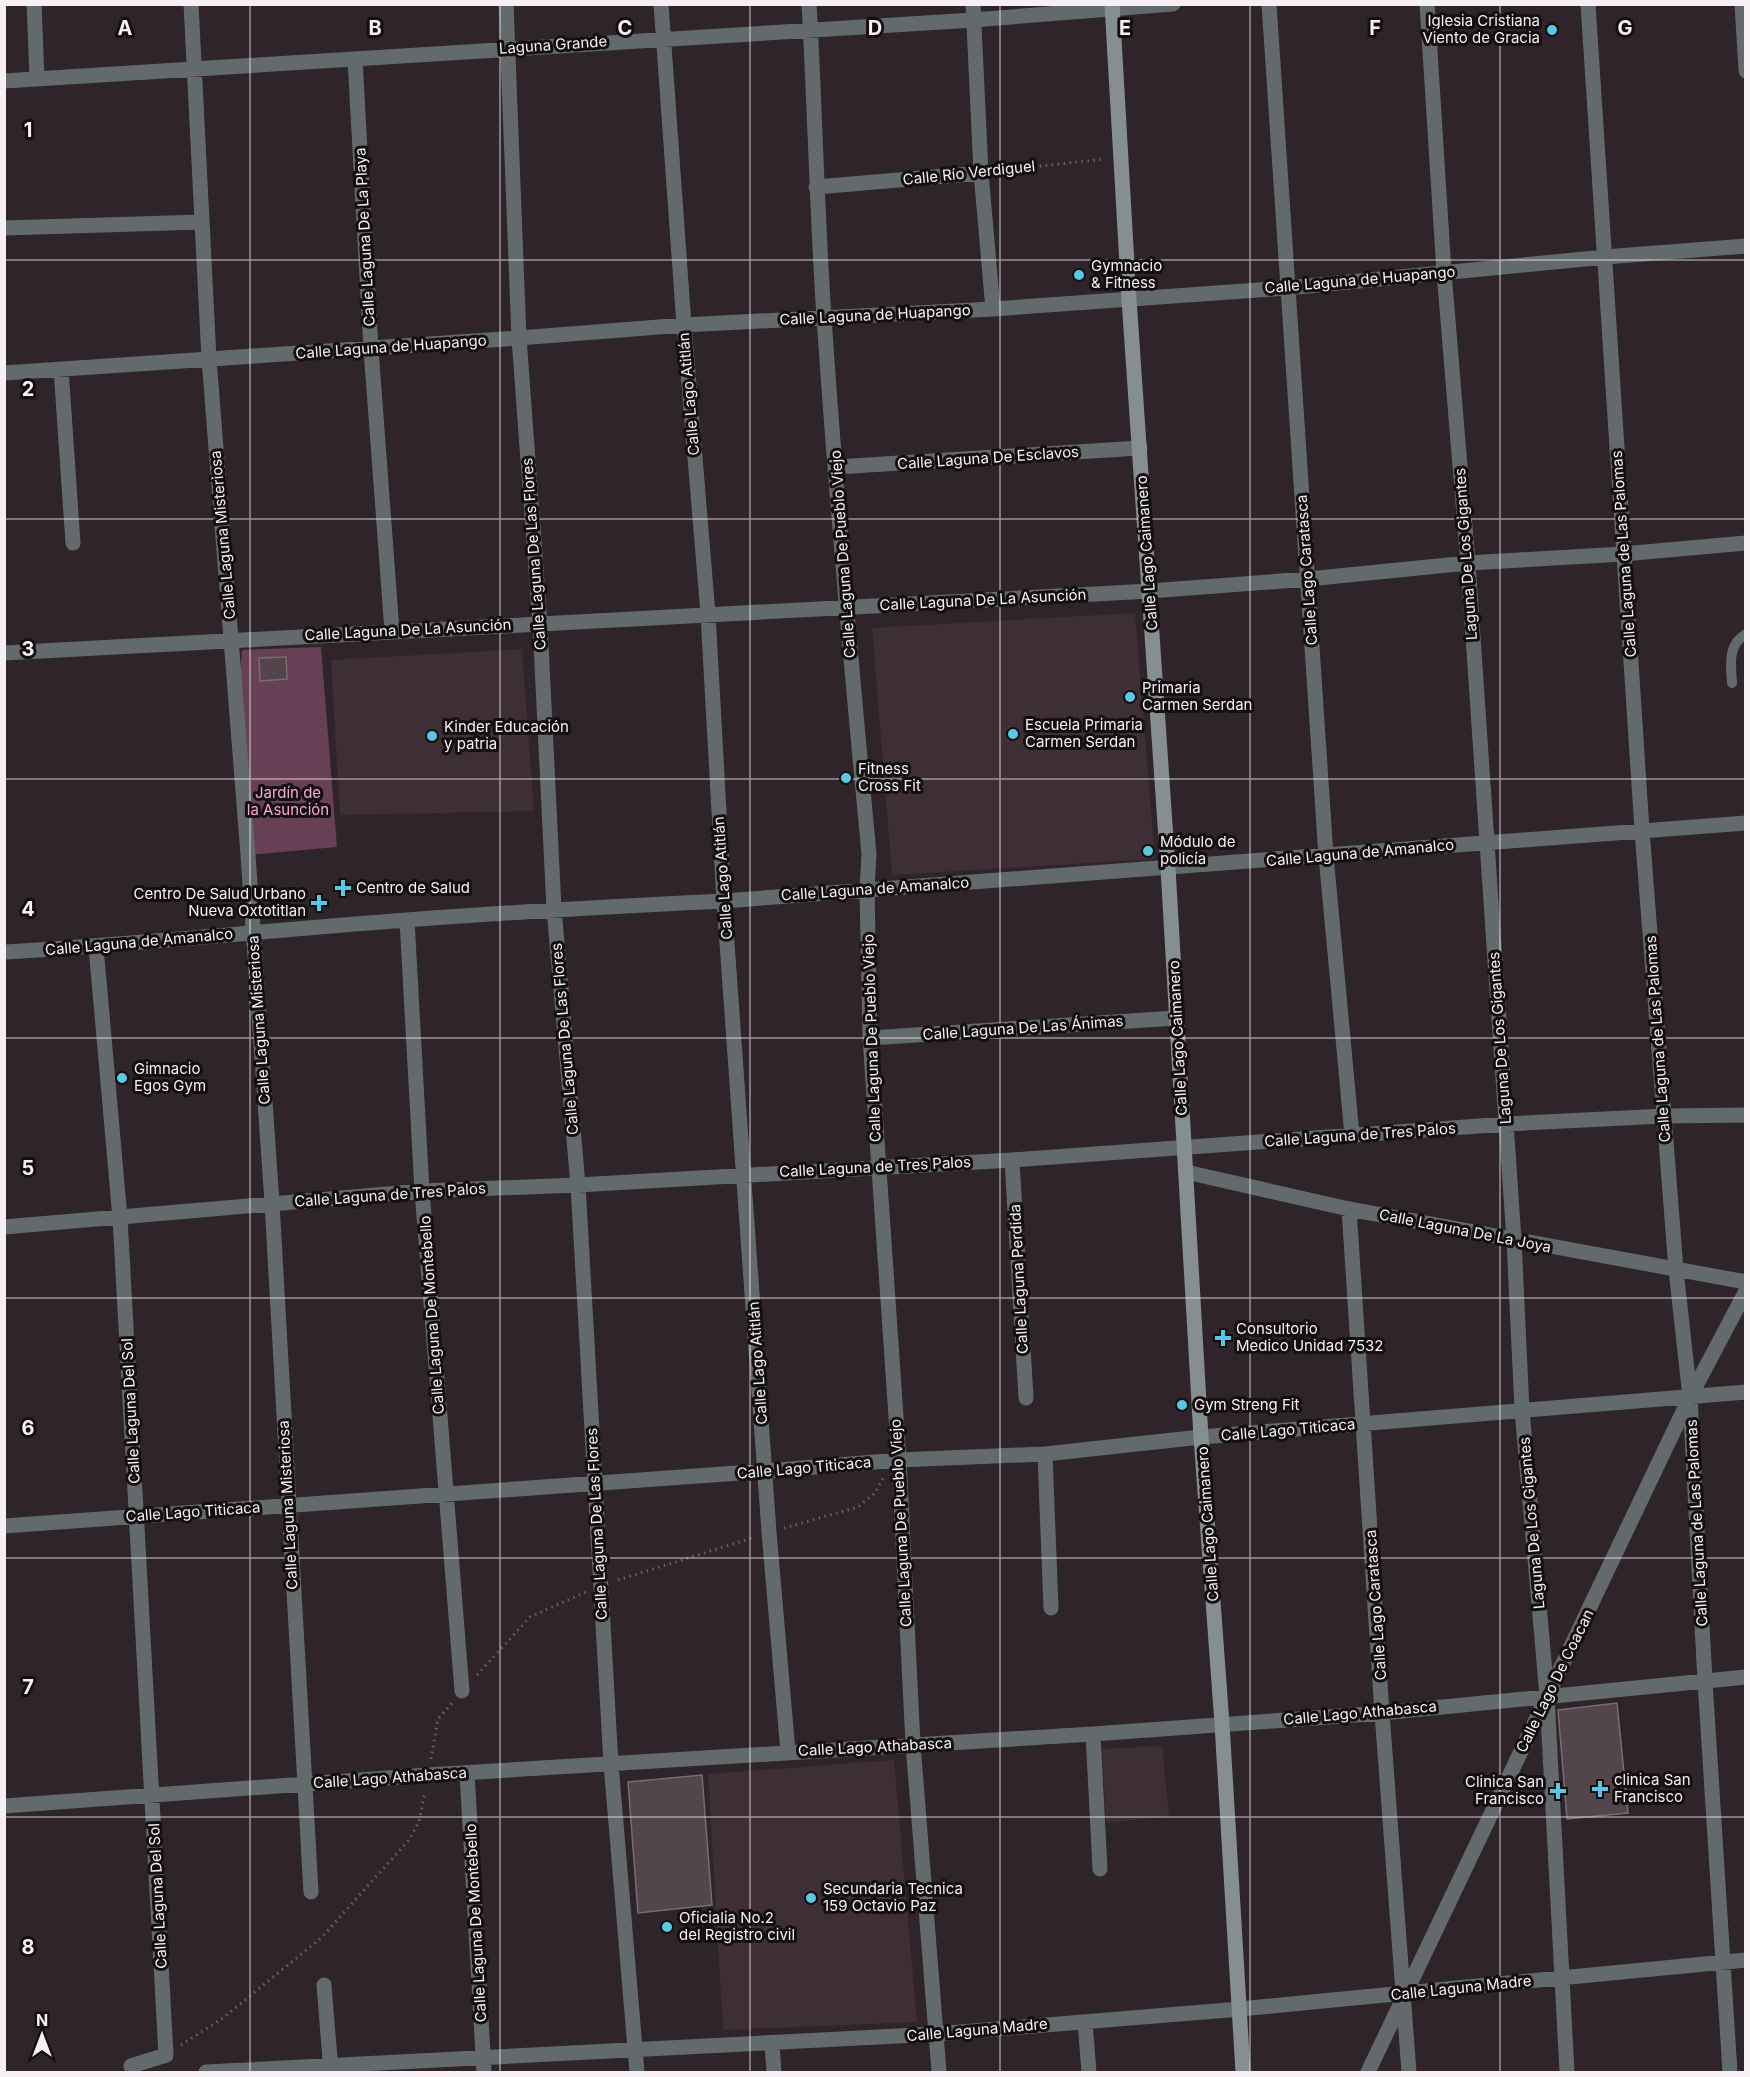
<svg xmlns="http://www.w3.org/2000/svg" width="1750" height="2077" viewBox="0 0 1750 2077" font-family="Inter,sans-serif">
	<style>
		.built { fill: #3e2e36 }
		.green { fill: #684056 }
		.building { fill: #52464c; stroke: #796c73; stroke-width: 1.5 }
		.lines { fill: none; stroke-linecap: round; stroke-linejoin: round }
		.path { stroke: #6c6367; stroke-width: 3; stroke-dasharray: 1.5 4.5; stroke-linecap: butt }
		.lane { stroke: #636a6b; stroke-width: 10 }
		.street { stroke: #636a6b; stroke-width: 15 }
		.secondary { stroke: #858f92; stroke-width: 15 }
		.grid { fill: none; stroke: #f6eff3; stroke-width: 1.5; stroke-opacity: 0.55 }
		.poi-dot { fill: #57c9e2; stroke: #130f11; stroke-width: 2 }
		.labels { text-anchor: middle; stroke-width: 6; stroke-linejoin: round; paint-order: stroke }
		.poi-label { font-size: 15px; fill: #f6eff3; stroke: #130f11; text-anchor: start }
		.street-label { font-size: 15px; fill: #f6eff3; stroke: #130f11 }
		.park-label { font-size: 15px; fill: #fca7d7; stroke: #130f11 }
		.grid-label { font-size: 20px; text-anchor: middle; font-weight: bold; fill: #f6eff3; stroke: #130f11; stroke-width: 6; stroke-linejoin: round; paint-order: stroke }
	</style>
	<rect width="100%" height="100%" fill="#2e2429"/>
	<!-- built -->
	<path class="built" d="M1135,613l20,246 -263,16 -20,-247z
		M522,649l12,162 -194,4 -9,-155z
		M1162,1746l7,70 -63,7 -4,-74z
		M894,1760l23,262 -194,8 -15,-256z"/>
	<!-- green -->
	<path class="green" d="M321,647l16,200 -89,8 -11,-145 5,-60z"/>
	<!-- building -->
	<path class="building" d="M286,657l1,22 -27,2 -1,-23z
		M1617,1703l11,110 -61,6 -9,-109z
		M702,1775l10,130 -74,8 -10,-131z"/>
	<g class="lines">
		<!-- path -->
		<path class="path" d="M998,171l106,-12
			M784,1528l74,-21 17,-14 8,-15
			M618,1580l137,-43
			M477,1675l53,-58 56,-25
			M431,1759l7,-40 15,-17
			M181,2045l42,-27 98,-80 88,-98 10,-18 6,-30"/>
		<!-- lane -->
		<path class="lane" d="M1732,683c-1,-18 -5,-38 14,-49"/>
		<!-- street -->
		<path class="street" d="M34,4l3,75
			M191,4l18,355 39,496 24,348 39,689
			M506,4l13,334 21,286 14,285 24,276 33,579 26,308
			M661,4l23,321 24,289 16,287 45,631 19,220
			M809,4c6,105 8,209 15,313 12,179 28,358 45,537l-2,35 3,149 29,422 14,284 26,328
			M973,4l8,169 12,136
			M1269,4l57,852 26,279
			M1427,4l17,268 24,291 46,677 8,170 25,286 20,376
			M1588,4l54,826 34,440 14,127 15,284 25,391
			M1742,4l4,67
			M355,59l16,290 21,282
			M4,81l969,-61 200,-16
			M816,187l165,-14
			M4,228l198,-6
			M61,369l12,174
			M4,373l515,-35 165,-13 309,-16 294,-21 318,-31 141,-11
			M836,467l304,-19
			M4,653l1146,-62 158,-12 160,-16 155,-9 123,-11
			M407,920l15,271 40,500
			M96,947l24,271 46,837 -35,11 2,6
			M4,952c135,-8 269,-22 403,-32 106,-8 211,-14 317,-19l1022,-78
			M870,1038l306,-20
			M1012,1160l14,238
			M1186,1172l163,37 397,73
			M1349,1209l33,504 27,359
			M4,1227l418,-36 156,-6 434,-25 494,-36 158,-8 82,-1
			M1045,1454l6,154
			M4,1526l762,-55 133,-11 146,-6 156,-17 545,-45
			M1093,1734l7,135
			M467,1773l17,299
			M4,1806l424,-31 665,-41 289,-21 364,-36
			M324,1985l7,87
			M1085,2022l4,50
			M772,2044l2,28
			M206,2072l730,-38 304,-25 506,-49
			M1368,2072l322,-675 56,-106"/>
		<!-- secondary -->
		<path class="secondary" d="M1112,4l17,295 39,569 33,569 21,287 21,348"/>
	</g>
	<!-- grid -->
	<path class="grid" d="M250,4v2068M500,4v2068M750,4v2068M1000,4v2068M1250,4v2068M1500,4v2068M4,260h1742M4,519h1742M4,779h1742M4,1038h1742M4,1298h1742M4,1558h1742M4,1817h1742"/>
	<!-- markers -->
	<g class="poi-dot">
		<circle cx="1552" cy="30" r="6"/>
		<circle cx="1079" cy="275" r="6"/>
		<circle cx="1130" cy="697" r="6"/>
		<circle cx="1013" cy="734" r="6"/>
		<circle cx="432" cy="736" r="6"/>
		<circle cx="846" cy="778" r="6"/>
		<circle cx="1148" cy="851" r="6"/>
		<path d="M340 879h6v6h6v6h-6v6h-6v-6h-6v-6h6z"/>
		<path d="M316 894h6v6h6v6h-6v6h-6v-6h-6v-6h6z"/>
		<circle cx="122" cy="1078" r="6"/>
		<path d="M1220 1329h6v6h6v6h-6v6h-6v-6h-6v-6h6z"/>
		<circle cx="1182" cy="1405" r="6"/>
		<path d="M1597 1780h6v6h6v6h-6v6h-6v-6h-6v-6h6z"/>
		<path d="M1555 1782h6v6h6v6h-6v6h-6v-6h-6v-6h6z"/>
		<circle cx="811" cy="1898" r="6"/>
		<circle cx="667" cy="1927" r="6"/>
	</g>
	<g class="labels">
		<!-- poi labels -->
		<g class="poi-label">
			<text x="1540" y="26" text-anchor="end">Iglesia Cristiana<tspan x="1540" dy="17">Viento de Gracia</tspan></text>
			<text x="1091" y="271">Gymnacio<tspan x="1091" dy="17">&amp; Fitness</tspan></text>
			<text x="1142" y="693">Primaria<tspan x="1142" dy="17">Carmen Serdan</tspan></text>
			<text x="1025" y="730">Escuela Primaria<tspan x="1025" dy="17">Carmen Serdan</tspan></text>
			<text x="444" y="732">Kinder Educación<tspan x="444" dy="17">y patria</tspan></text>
			<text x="858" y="774">Fitness<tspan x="858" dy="17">Cross Fit</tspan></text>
			<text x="1160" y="847">Módulo de<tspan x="1160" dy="17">policía</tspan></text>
			<text x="356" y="893">Centro de Salud</text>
			<text x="306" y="899" text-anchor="end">Centro De Salud Urbano<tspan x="306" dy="17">Nueva Oxtotitlan</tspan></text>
			<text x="134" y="1074">Gimnacio<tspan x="134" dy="17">Egos Gym</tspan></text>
			<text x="1236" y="1334">Consultorio<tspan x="1236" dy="17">Medico Unidad 7532</tspan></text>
			<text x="1194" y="1410">Gym Streng Fit</text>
			<text x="1614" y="1785">clinica San<tspan x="1614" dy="17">Francisco</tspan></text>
			<text x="1544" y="1787" text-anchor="end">Clinica San<tspan x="1544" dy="17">Francisco</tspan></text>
			<text x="823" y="1894">Secundaria Tecnica<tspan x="823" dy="17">159 Octavio Paz</tspan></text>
			<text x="679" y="1923">Oficialia No.2<tspan x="679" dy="17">del Registro civil</tspan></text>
		</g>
		<!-- street labels -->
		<g class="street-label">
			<text transform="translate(553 45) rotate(-4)" y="5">Laguna Grande</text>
			<text transform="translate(969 173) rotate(-6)" y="5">Calle Río Verdiguel</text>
			<text transform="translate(365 237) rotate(-93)" y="5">Calle Laguna De La Playa</text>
			<text transform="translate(1360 280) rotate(-5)" y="5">Calle Laguna de Huapango</text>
			<text transform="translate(875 315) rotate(-3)" y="5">Calle Laguna de Huapango</text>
			<text transform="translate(391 347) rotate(-4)" y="5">Calle Laguna de Huapango</text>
			<text transform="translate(689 394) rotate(-95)" y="5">Calle Lago Atitlán</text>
			<text transform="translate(988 458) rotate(-4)" y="5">Calle Laguna De Esclavos</text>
			<text transform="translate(223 535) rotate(-95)" y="5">Calle Laguna Misteriosa</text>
			<text transform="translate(1147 553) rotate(-94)" y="5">Calle Lago Caimanero</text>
			<text transform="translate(534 554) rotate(-94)" y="5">Calle Laguna De Las Flores</text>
			<text transform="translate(843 554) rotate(-94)" y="5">Calle Laguna De Pueblo Viejo</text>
			<text transform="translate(1466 554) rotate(-94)" y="5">Laguna De Los Gigantes</text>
			<text transform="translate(1624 554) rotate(-94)" y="5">Calle Laguna de Las Palomas</text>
			<text transform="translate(1307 570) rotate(-94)" y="5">Calle Lago Caratasca</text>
			<text transform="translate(983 600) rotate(-3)" y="5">Calle Laguna De La Asunción</text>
			<text transform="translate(408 630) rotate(-3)" y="5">Calle Laguna De La Asunción</text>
			<text transform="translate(1360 853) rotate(-5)" y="5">Calle Laguna de Amanalco</text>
			<text transform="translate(723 878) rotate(-94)" y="5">Calle Lago Atitlán</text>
			<text transform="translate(875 889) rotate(-4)" y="5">Calle Laguna de Amanalco</text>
			<text transform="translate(139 942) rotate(-5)" y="5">Calle Laguna de Amanalco</text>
			<text transform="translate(259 1020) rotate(-94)" y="5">Calle Laguna Misteriosa</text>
			<text transform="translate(1023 1028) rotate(-4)" y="5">Calle Laguna De Las Ánimas</text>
			<text transform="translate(872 1038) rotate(-92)" y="5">Calle Laguna De Pueblo Viejo</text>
			<text transform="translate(1178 1038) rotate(-93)" y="5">Calle Lago Caimanero</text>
			<text transform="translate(1500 1038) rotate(-94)" y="5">Laguna De Los Gigantes</text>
			<text transform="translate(565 1039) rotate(-95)" y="5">Calle Laguna De Las Flores</text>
			<text transform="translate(1658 1039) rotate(-94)" y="5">Calle Laguna de Las Palomas</text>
			<text transform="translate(1360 1135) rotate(-4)" y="5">Calle Laguna de Tres Palos</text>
			<text transform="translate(875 1167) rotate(-3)" y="5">Calle Laguna de Tres Palos</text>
			<text transform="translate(390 1195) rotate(-4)" y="5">Calle Laguna de Tres Palos</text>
			<text transform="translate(1465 1231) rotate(11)" y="5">Calle Laguna De La Joya</text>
			<text transform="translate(1019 1279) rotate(-93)" y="5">Calle Laguna Perdida</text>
			<text transform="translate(432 1315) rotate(-94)" y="5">Calle Laguna De Montebello</text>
			<text transform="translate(758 1363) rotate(-94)" y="5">Calle Lago Atitlán</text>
			<text transform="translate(131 1411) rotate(-93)" y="5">Calle Laguna Del Sol</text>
			<text transform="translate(1288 1430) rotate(-5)" y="5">Calle Lago Titicaca</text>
			<text transform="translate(804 1468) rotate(-5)" y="5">Calle Lago Titicaca</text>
			<text transform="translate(288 1505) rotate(-93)" y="5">Calle Laguna Misteriosa</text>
			<text transform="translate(193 1512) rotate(-4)" y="5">Calle Lago Titicaca</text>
			<text transform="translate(901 1523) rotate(-93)" y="5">Calle Laguna De Pueblo Viejo</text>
			<text transform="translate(1532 1523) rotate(-95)" y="5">Laguna De Los Gigantes</text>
			<text transform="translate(1697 1523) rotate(-93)" y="5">Calle Laguna de Las Palomas</text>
			<text transform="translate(597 1524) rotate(-93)" y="5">Calle Laguna De Las Flores</text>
			<text transform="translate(1208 1524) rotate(-94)" y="5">Calle Lago Caimanero</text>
			<text transform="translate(1376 1605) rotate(-94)" y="5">Calle Lago Caratasca</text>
			<text transform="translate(1555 1681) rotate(-64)" y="5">Calle Lago De Coacan</text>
			<text transform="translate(1360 1713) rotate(-5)" y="5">Calle Lago Athabasca</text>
			<text transform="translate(875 1747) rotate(-3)" y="5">Calle Lago Athabasca</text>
			<text transform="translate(390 1778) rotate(-4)" y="5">Calle Lago Athabasca</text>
			<text transform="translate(158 1896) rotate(-93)" y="5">Calle Laguna Del Sol</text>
			<text transform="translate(476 1923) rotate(-93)" y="5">Calle Laguna De Montebello</text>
			<text transform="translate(1461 1988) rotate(-6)" y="5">Calle Laguna Madre</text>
			<text transform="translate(977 2030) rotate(-5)" y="5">Calle Laguna Madre</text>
		</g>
		<!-- park labels -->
		<g class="park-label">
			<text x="288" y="798">Jardín de<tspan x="288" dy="17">la Asunción</tspan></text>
		</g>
	</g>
	<g class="grid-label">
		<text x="125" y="35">A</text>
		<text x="375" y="35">B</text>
		<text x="625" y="35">C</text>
		<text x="875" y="35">D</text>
		<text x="1125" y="35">E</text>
		<text x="1375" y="35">F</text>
		<text x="1625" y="35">G</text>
		<text x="28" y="137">1</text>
		<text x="28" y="396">2</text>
		<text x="28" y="656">3</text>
		<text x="28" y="916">4</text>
		<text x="28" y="1175">5</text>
		<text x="28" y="1435">6</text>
		<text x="28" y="1694">7</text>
		<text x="28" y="1954">8</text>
	</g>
	<!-- border -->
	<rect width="1750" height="2077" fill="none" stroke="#f6eff3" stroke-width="12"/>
	<!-- north arrow -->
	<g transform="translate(42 2035)" stroke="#130f11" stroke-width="4.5" paint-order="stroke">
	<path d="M0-4.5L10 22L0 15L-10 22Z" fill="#f6eff3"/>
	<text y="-9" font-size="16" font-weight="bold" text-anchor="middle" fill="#f6eff3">N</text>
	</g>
</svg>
